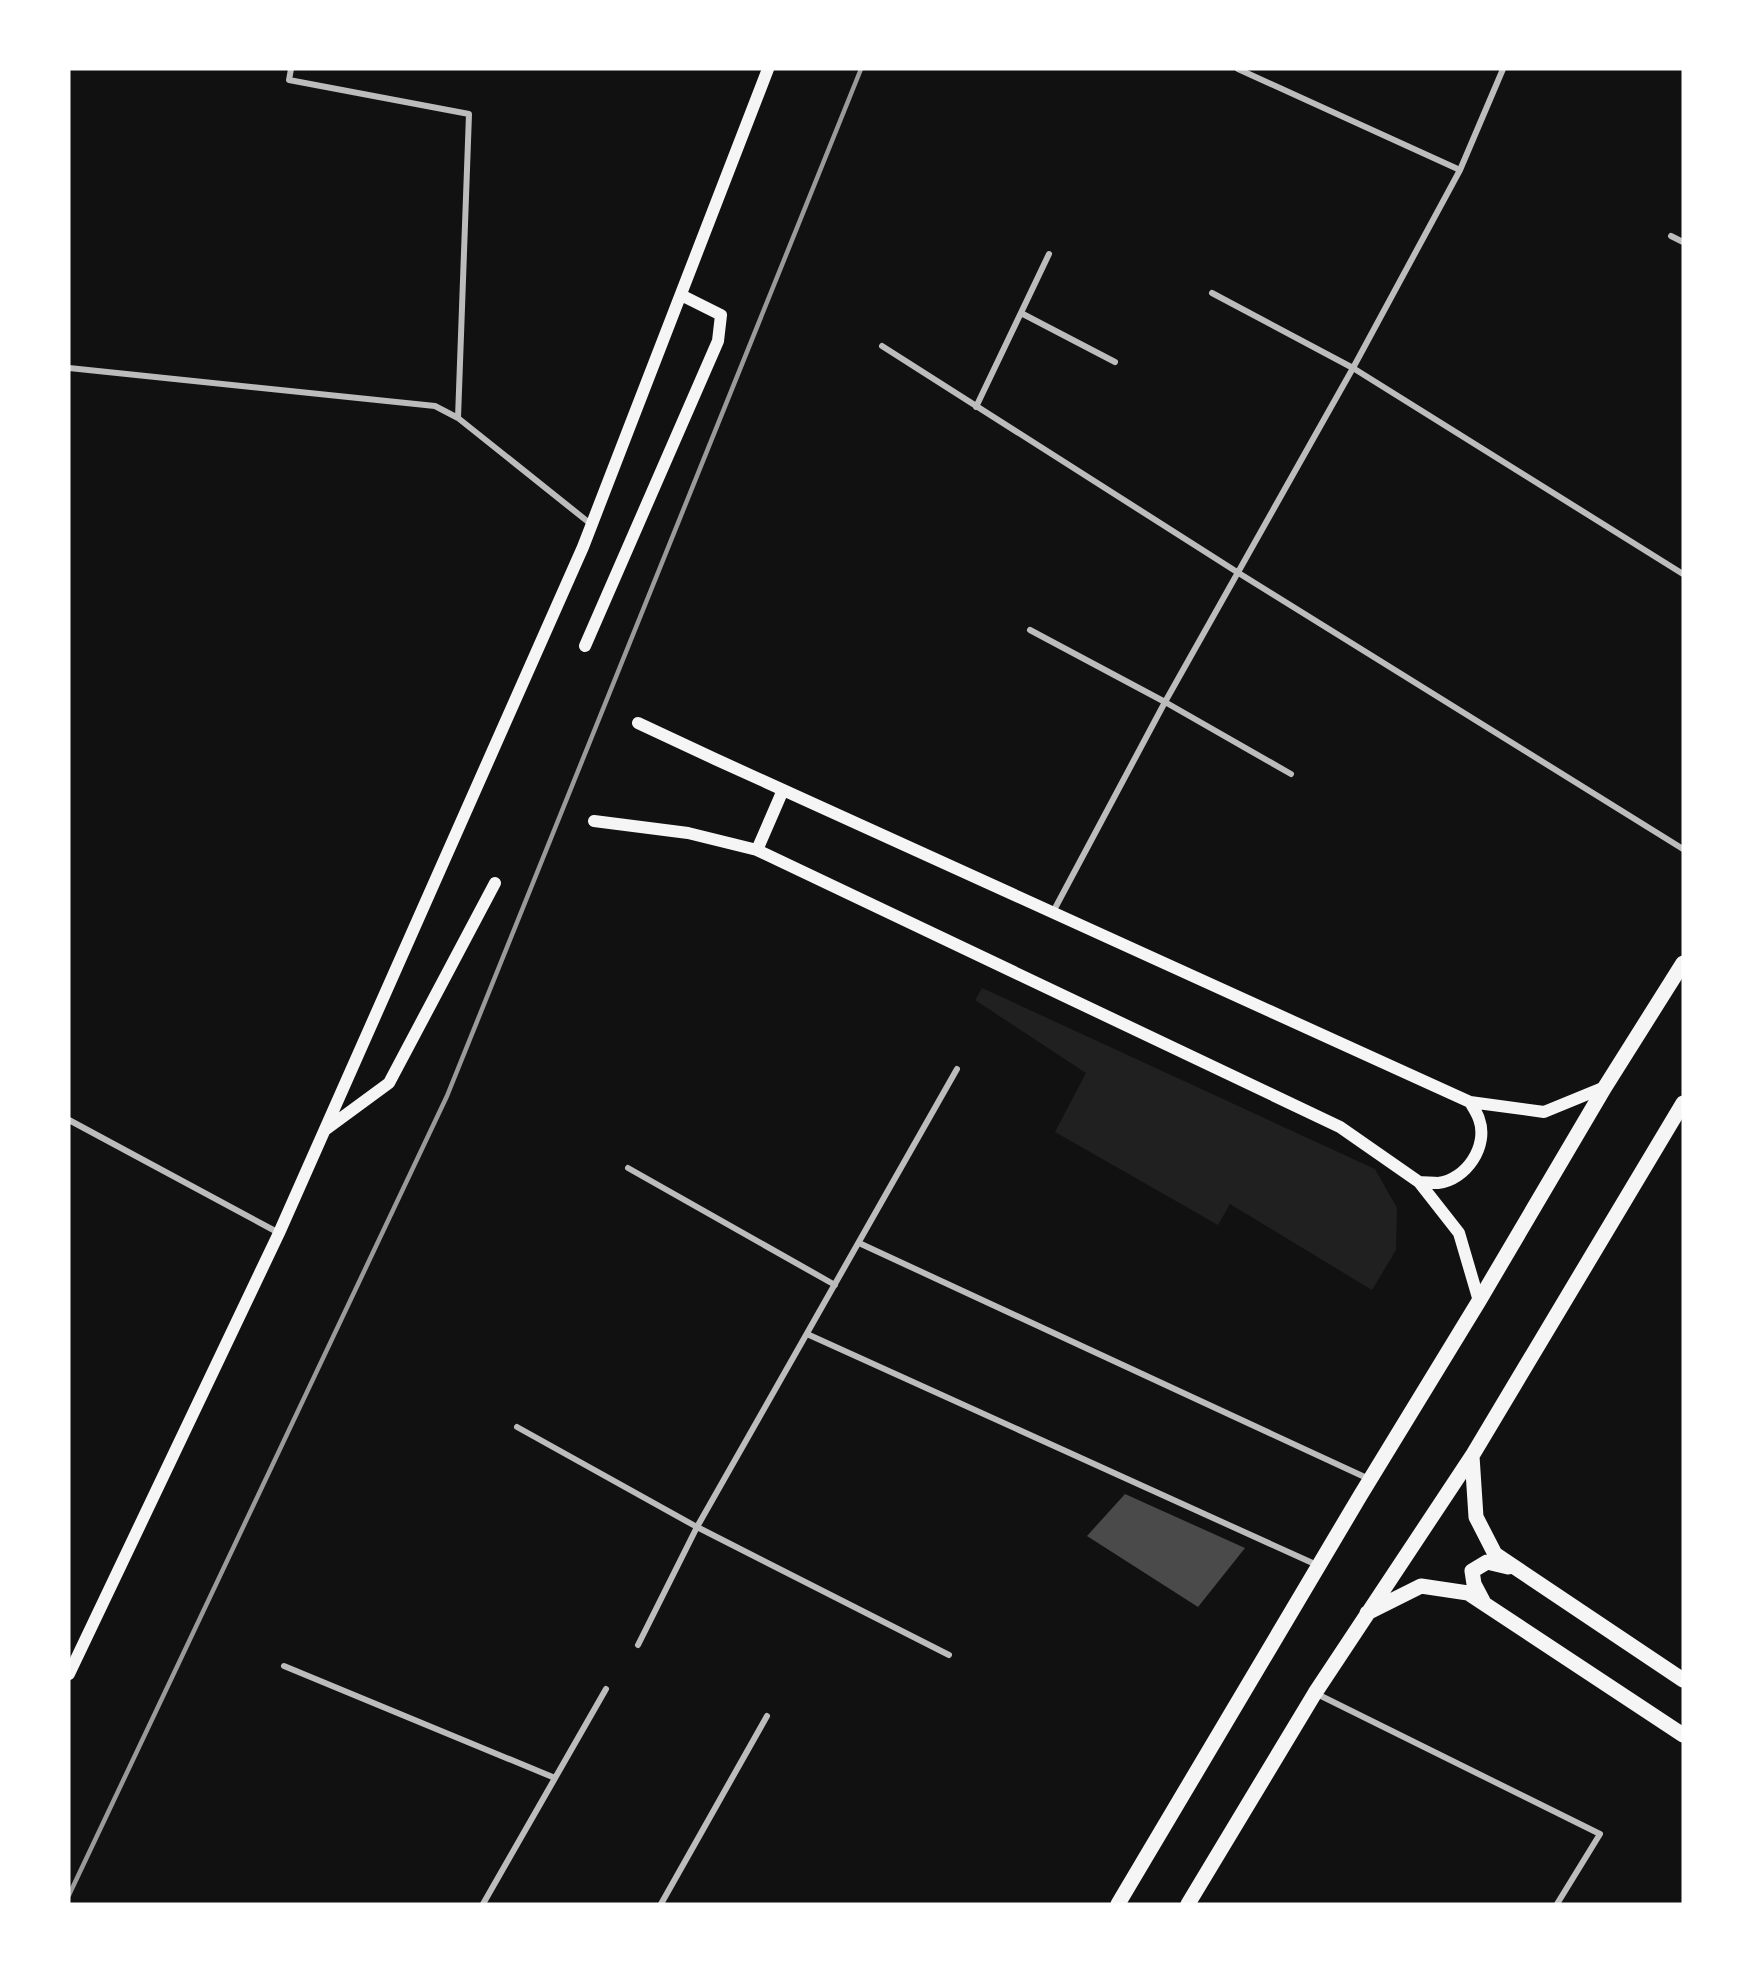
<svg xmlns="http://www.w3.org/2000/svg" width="1752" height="1973" viewBox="0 0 1752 1973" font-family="Cabin,sans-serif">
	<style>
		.green { fill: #202020 }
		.building { fill: #4a4a4a }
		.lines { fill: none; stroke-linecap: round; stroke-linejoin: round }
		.minor { stroke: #bcbcbc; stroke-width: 6 }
		.secondary { stroke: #f5f5f5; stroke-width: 12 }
		.primary { stroke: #f5f5f5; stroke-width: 15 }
		.rail { stroke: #9a9a9a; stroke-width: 4.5 }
	</style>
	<rect width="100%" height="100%" fill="#111"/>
	<!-- green -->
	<path class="green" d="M982,988l393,181 22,39 -1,42 -24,40 -142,-86 -12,21 -163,-93 31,-59 -111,-73z"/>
	<!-- building -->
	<path class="building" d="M1125,1494l120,54 -47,59 -111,-71z"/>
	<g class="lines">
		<!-- minor -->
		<path class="minor" d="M291,69l-2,11 180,34 -11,304
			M1238,69l222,101
			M1671,236l12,6
			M1212,293l141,75 330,206
			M1021,313l94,49
			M882,346l355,226 446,277
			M69,368l366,38 23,12 134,107
			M976,407l73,-153
			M1030,630l135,72 126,72
			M1053,912l112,-210 188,-334 107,-198 43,-101
			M69,1120l210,113
			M628,1168l207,117
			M859,1243l510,236
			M807,1334l510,231
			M517,1427l180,100 252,128
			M638,1645l59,-118 260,-458
			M284,1666l271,112
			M1315,1693l285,141 -43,70
			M483,1904l123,-215
			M661,1904l106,-188"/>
		<!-- secondary -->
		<path class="secondary" d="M585,646l133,-305 3,-26 -40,-20
			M638,723l77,36 755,343 74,10 61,-25
			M594,821l94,12 69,17 583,277 79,55 40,51 20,68
			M757,850l26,-60
			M325,1130l64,-47 106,-200
			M1419,1182c6,0 13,1 19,1 28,-3 51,-37 41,-64 -2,-6 -6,-12 -9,-17
			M69,1674l210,-441 304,-686 185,-478"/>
		<!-- primary -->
		<path class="primary" d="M1472,1456l4,61 19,37 188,126
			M1483,1601l-9,-17 -2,-13 15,-9 21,5
			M1367,1613l54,-27 47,7 215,142
			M1118,1904l242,-408 119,-195 126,-214 78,-124
			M1188,1904l127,-211 157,-237 211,-353"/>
		<!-- rail -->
		<path class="rail" d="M69,1895l378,-799 414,-1027"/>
	</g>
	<!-- border -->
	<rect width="1752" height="1973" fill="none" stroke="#ffffff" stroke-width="141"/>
</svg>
